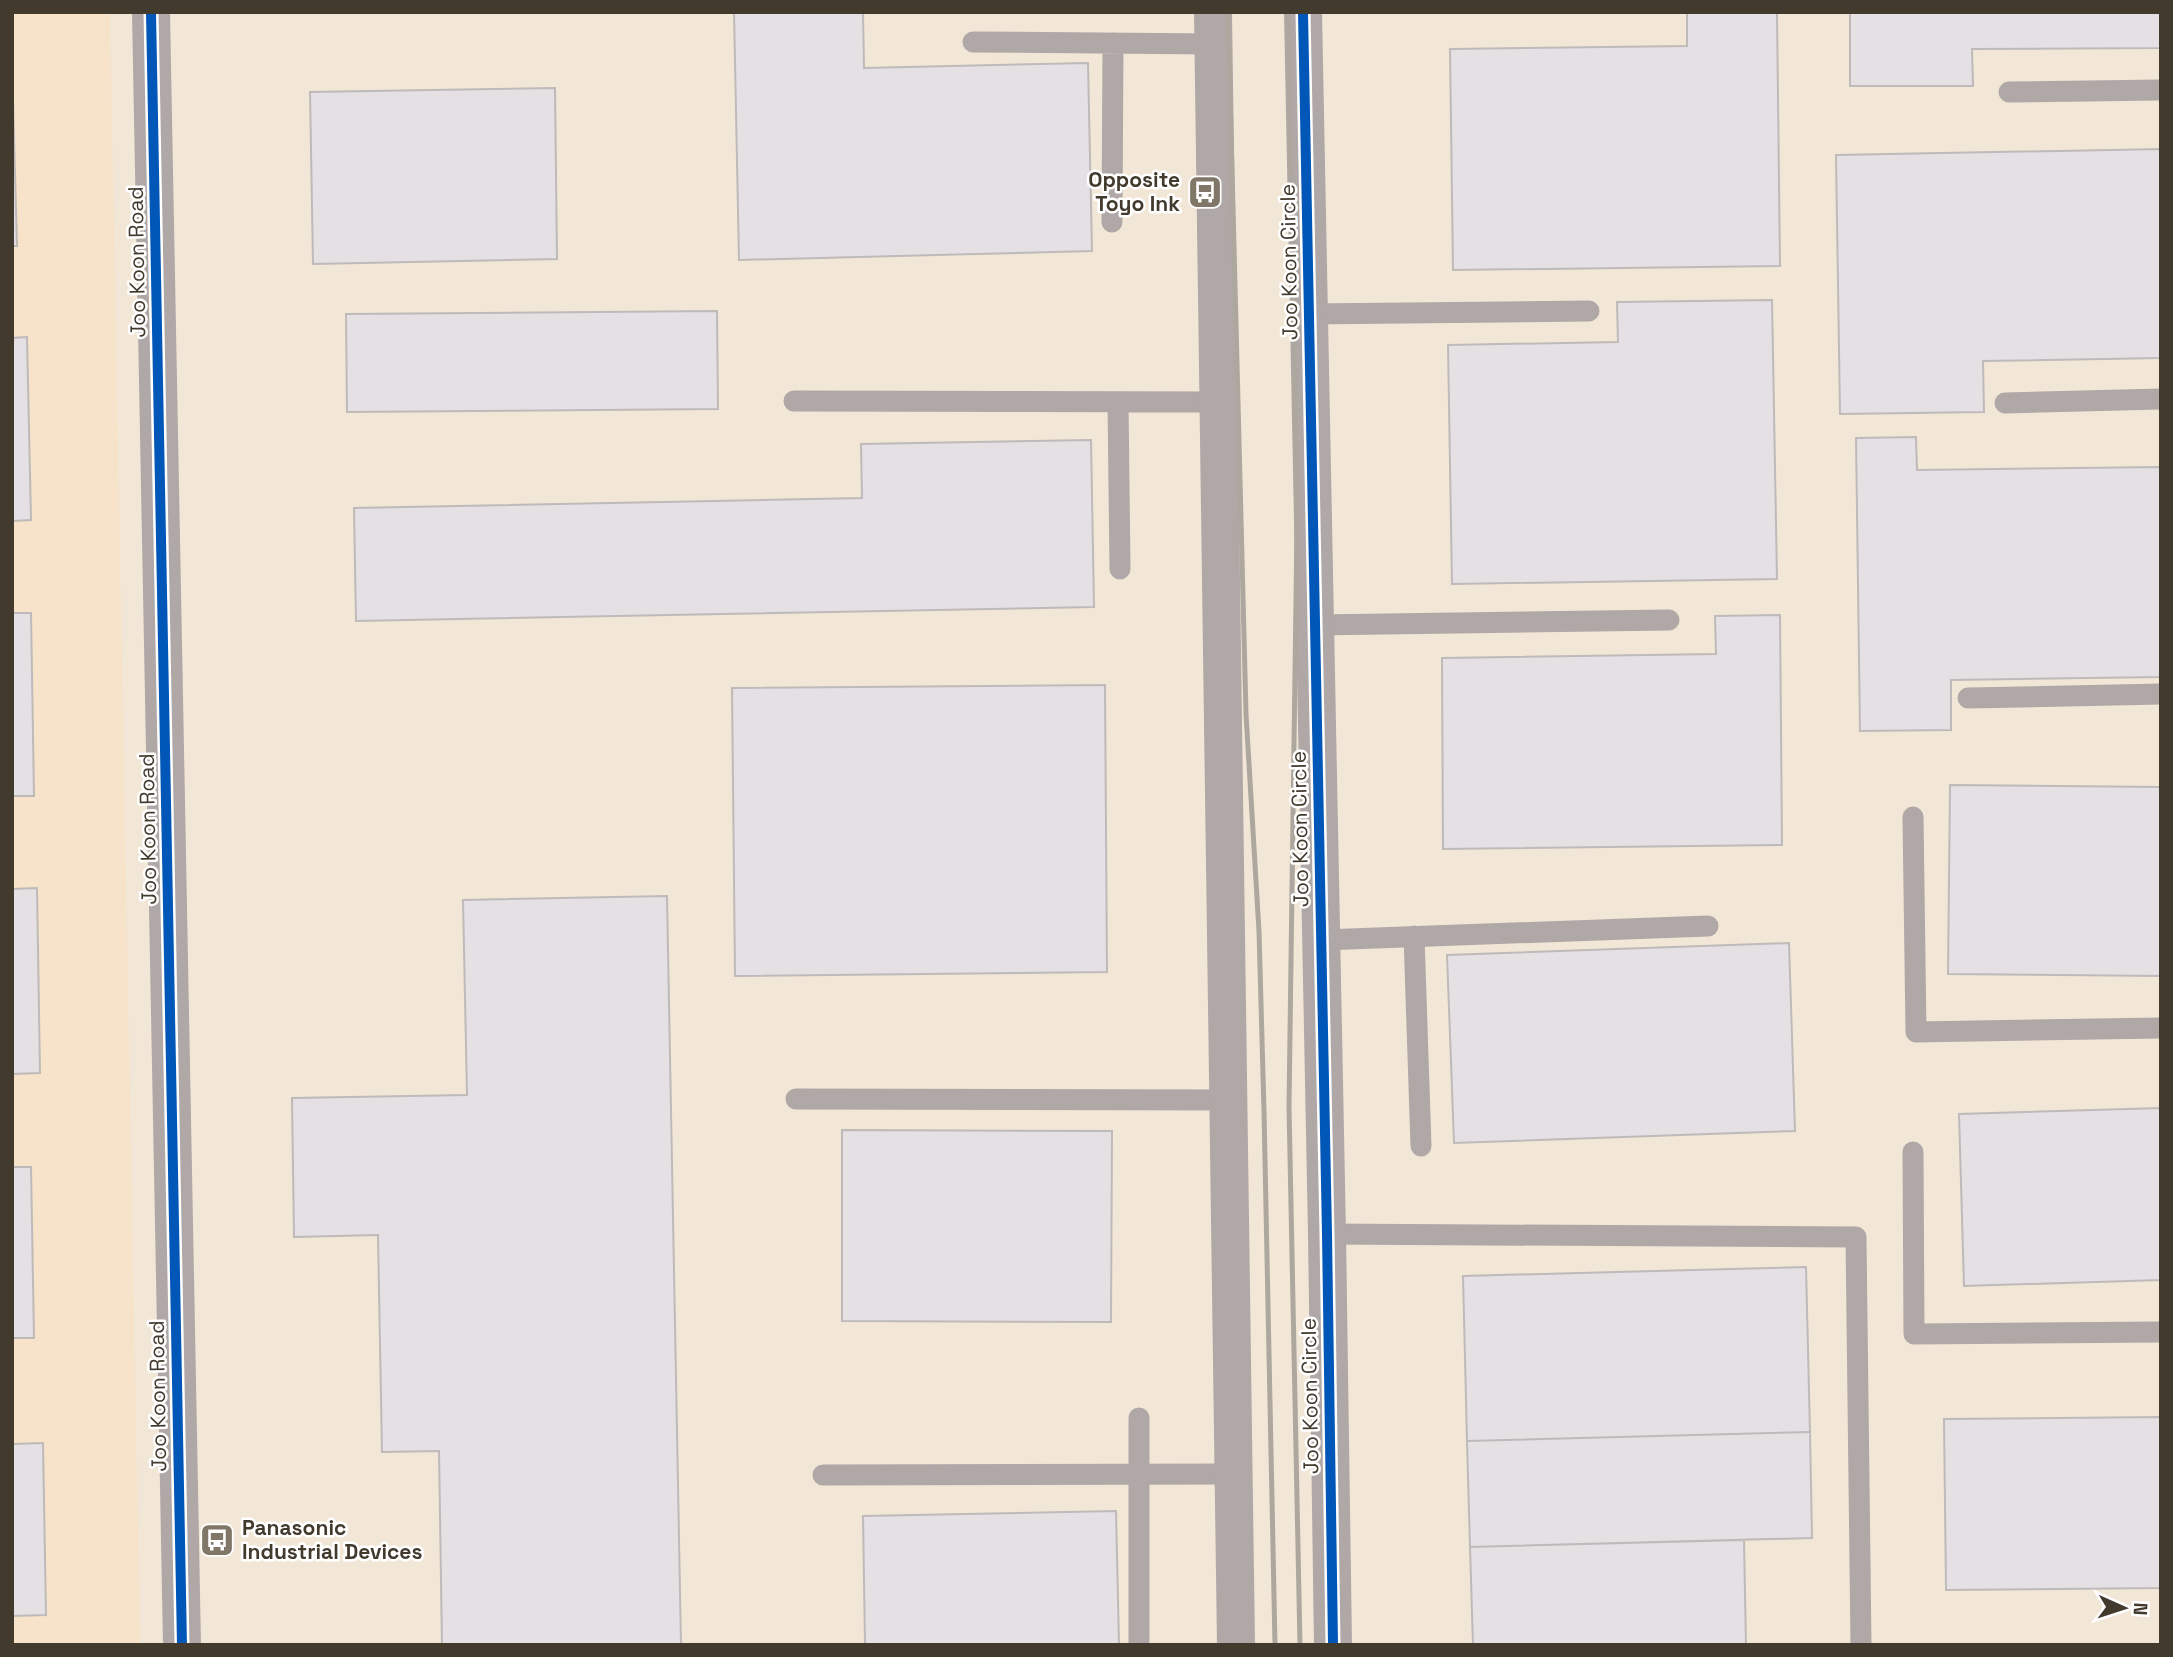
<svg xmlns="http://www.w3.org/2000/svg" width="2173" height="1657" viewBox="0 0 2173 1657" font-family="'Space Grotesk',sans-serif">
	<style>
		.built { fill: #f7e3c9 }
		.building { fill: #e5e0e3; stroke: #bebab9; stroke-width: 2 }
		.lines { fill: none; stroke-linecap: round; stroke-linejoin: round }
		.service { stroke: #afa8a6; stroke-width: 21 }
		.minor { stroke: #afa8a6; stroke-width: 38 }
		.rail { stroke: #aea7a0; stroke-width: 5 }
		.cycleway-casing { stroke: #fff; stroke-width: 15 }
		.cycleway { stroke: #0057b8; stroke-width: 10 }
		.labels { text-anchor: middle; stroke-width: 5; stroke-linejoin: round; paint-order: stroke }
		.poi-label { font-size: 21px; font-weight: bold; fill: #433a2e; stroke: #fff; text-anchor: end }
		.street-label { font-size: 21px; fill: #433a2e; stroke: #fff }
	</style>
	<rect width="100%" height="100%" fill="#f2e7d7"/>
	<!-- built -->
	<path class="built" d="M12,12h98l30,1633h-128z"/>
	<!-- building -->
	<path class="building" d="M734,12h129l1,56 224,-5 4,188 -353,9z
		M1687,12h90l3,254 -327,4 -3,-221 237,-3z
		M1850,12h311v36l-189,1 1,37h-123z
		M12,63l5,183h-5z
		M555,88l2,171 -244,5 -3,-172z
		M2161,149v209l-178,3 1,51 -144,2 -4,-259z
		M1772,300l5,279 -325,5 -4,-239 170,-3 -1,-40z
		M717,311l1,98 -371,3 -1,-98z
		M27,337l4,183 -19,1v-183z
		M1916,437l1,33 244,-3v210l-210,3v50l-91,1 -4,-293z
		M1091,440l3,167 -738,14 -2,-113 508,-10 -1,-54z
		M12,613h19l3,183h-22z
		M1780,615l2,230 -339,4 -1,-191 274,-4 -1,-38z
		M1105,685l2,287 -372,4 -3,-288z
		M1950,785l211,2v189l-213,-2z
		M37,888l3,185 -28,1v-185z
		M667,896l14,749h-239l-3,-194 -57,1 -4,-217 -84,2 -2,-139 175,-3 -4,-195z
		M1789,943l6,188 -341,12 -7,-188z
		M2161,1108v172l-197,6 -5,-172z
		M842,1130l270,1 -1,191 -269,-1z
		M12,1167h19l3,171h-22z
		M1806,1267l4,165 -343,9 -4,-165z
		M2161,1417v171l-215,2 -2,-171z
		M1810,1432l2,106 -342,9 -3,-106z
		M43,1443l3,172 -34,1v-172z
		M1116,1511l3,134h-254l-2,-129z
		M1744,1540l2,105h-273l-3,-98z"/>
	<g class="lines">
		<!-- service -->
		<path class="service" d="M973,42l241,2
			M2009,92l152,-2
			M1112,222l1,-179
			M1309,314l280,-3
			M794,401l425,1
			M1118,402l2,167
			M2005,403l156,-4
			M1315,625l354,-5
			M1968,698l193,-4
			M1913,817l3,215 245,-4
			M1414,936l7,210
			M1322,940l386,-14
			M796,1099l433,1
			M1913,1152l1,182 247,-2
			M1327,1234l529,3 5,408
			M1139,1418v227
			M823,1475l411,-1"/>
		<!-- minor -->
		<path class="minor" d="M151,12l31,1633
			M1213,12l23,1633
			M1303,12l24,1222 6,411"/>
		<!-- rail -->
		<path class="rail" d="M1228,12l18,702 13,217 5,180 11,534
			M1288,12l9,514 -8,581 11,538"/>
		<!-- cycleway casing -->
		<g class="cycleway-casing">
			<path id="cycleway" d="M151,12l31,1633
				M1303,12l24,1222 6,411"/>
		</g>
		<!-- cycleway -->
		<use href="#cycleway" class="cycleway"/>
	</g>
	<!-- icons -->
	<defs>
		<g id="bus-square" transform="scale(1.75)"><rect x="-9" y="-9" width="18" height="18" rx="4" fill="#807769" stroke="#fff"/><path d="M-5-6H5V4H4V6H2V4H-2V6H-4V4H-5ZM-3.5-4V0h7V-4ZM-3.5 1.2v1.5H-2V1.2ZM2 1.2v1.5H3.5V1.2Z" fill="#fff"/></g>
	</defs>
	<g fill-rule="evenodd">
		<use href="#bus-square" x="1205" y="192"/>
		<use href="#bus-square" x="217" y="1540"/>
	</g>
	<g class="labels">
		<!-- poi labels -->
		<g class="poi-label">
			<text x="1180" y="187">Opposite<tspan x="1180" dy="24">Toyo Ink</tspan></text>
			<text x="242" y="1535" text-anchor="start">Panasonic<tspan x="242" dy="24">Industrial Devices</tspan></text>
		</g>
		<!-- street labels -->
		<g class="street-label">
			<text transform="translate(137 262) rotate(-91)" y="7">Joo Koon Road</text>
			<text transform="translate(1289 262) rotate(-91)" y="7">Joo Koon Circle</text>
			<text transform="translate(148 829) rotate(-91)" y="7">Joo Koon Road</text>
			<text transform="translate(1300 829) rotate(-91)" y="7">Joo Koon Circle</text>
			<text transform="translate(158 1396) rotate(-91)" y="7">Joo Koon Road</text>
			<text transform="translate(1310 1396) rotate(-91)" y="7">Joo Koon Circle</text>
		</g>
	</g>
	<!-- border -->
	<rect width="2173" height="1657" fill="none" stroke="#433a2e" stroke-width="28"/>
	<!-- north arrow -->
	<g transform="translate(2124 1608) rotate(93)" stroke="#ffffff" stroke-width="5" paint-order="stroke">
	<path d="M0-5L12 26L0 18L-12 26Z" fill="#433a2e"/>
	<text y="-10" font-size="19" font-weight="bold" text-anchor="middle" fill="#433a2e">N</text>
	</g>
</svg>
